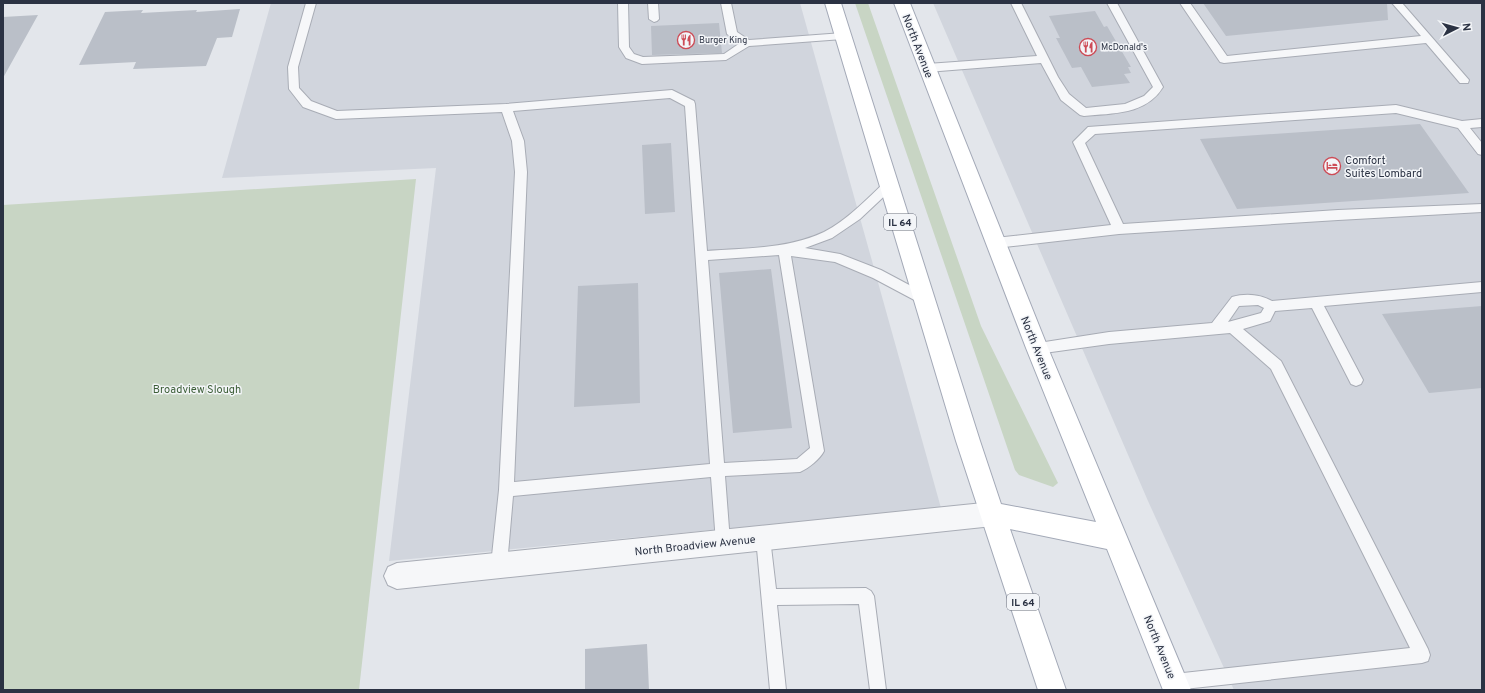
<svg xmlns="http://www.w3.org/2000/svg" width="1485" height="693" viewBox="0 0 1485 693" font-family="Overpass,sans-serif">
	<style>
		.built { fill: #d1d5dd }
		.green { fill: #c8d5c4 }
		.building { fill: #babfc8 }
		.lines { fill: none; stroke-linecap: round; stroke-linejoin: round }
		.lane-casing { stroke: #a8acb5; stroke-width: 2 }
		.street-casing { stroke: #a8acb5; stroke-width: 2 }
		.primary-casing { stroke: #a3a9b7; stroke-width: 2 }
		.lane { fill: #f6f7f9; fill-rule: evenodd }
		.street { fill: #f6f7f9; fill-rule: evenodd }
		.primary { fill: #fff; fill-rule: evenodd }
		.labels { text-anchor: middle; stroke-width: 3; stroke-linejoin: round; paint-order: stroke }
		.far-poi-label { font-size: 9px; fill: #2b3243; stroke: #f3f5f8; text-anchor: start }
		.shield { fill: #f3f5f8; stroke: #676c79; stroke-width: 1 }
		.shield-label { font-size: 10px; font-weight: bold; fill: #2b3243 }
		.street-label { font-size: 11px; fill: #2b3243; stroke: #f3f5f8 }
		.poi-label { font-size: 11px; fill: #2b3243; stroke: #f3f5f8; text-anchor: start }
		.park-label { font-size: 11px; fill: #3d5f38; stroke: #f3f5f8 }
	</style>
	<rect width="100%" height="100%" fill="#e3e6eb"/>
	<!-- built -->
	<path class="built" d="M271,3h529l141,505 -552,53 47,-393 -214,10z
		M933,3h549v687h-248l-86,-189z"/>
	<!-- green -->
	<path class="green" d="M855,3h13l113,323 77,157 -5,4 -34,-12 -4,-5z
		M416,179l-57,511h-356v-485z"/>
	<!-- building -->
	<path class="building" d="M1203,3h184l1,17 -162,16z
		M240,9l-8,28 -15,1 -11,28 -73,3 3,-7 -57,3 26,-53 38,-2 -2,3 56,-3 -1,2z
		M1095,11l9,16 3,-1 24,41h-3l3,6 -7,1 6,9 -38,4 -11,-20 -9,1 -16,-30h4l-11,-22z
		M38,15l-35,63v-61z
		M719,23l3,30 -70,2 -1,-29z
		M1420,124l49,69 -232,16 -37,-70z
		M671,143l4,69 -30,2 -3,-69z
		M771,269l21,159 -59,5 -14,-160z
		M638,283l2,120 -66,4 4,-121z
		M1482,306v82l-53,5 -47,-79z
		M647,644l2,46h-64v-41z"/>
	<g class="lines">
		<!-- lane casing -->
		<g class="lane-casing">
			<path id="lane" d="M306,3h10l-18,64 1,21 12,13 26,10 169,-7 166,-14 22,11 1,3 12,147c39,-3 81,-2 117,-19 23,-12 42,-32 61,-50l4,-1 4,1 2,3 -2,3 -33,31 -28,19 -27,10 35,6 41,16 47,25 2,4 -2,4 -4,1 -4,-1 -47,-25 -38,-16 -44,-6 33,195c-4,8 -15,17 -24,21l-75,4 5,66 -2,5 -5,2 -5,-2 -2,-5 -5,-65 -198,19 -6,69 -3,5 -5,3 -5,-3 -3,-5 8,-75 16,-318 -3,-31 -10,-29 -166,7 -33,-12 -14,-18 -1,-22zM670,98l15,8 25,358 -196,18 13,-310 -3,-31 -11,-30zM779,255l31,193 -13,11 -73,4 -16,-203z
				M618,3h10l1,44 5,7 9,3 81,-3 16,-11 -13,-9 -6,-31h10l6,29 12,8 94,-7 5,3 -5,3 -94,7 -23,14 -84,4 -16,-6 -7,-11z
				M648,3h10l1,16 -2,2 -3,1 -5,-3z
				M1011,3h10l37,74 11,17 17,14 39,-4 19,-8 9,-9 -46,-84h10l46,84c-17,28 -50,26 -79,29l-4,-1 -19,-15 -20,-37 -114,9 -4,-2 -1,-2 1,-2 4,-2 110,-8z
				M1180,3h10l37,53 194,-20 -29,-33h10l67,77 -1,3h-8l-34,-40 -202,20 -4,-1z
				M1396,105l66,16 20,-2v8l-12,1 12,15v12l-4,-1 -20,-26 -62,-15 -301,21 -10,9 38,81 215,-14 144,-6v8l-144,8 -219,14 -124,14 -4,-2 -2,-3 2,-3 4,-2 116,-13 -38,-83 15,-15z
				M1482,282v10l-158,14 39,74 -2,4 -5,2 -5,-2 -39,-76 -37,3 -5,10 -27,8 38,32 147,288 2,6 -2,6 -6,2 -247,27 -7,-2 -2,-6 2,-6 6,-2 236,-26 -139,-279 -41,-36 -121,11 -72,10 -5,-2 -2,-4 2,-4 77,-12 103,-9 20,-26c13,-4 28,-3 40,4zM1258,305l6,3 -3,5 -33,9 11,-16z
				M763,531l5,2 2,5 6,51 90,-1 5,3 3,5 12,94h-16l-11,-86 -82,1 9,85h-16l-14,-152 2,-5z"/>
		</g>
		<!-- street casing -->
		<g class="street-casing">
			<path id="street" d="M993,502l9,4 3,8 -3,8 -9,4 -596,63 -9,-4 -4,-9 4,-9 9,-4z"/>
		</g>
		<!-- primary casing -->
		<g class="primary-casing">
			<path id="primary" d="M825,3h16l139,438 21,63 95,18 -70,-174 -132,-345h16l138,345 143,342h-28l-56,-141 -97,-20 56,161h-28l-82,-249z"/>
		</g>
		<!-- lane -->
		<use href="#lane" class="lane"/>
		<!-- street -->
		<use href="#street" class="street"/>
		<!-- primary -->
		<use href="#primary" class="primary"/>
	</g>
	<!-- icons -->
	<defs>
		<g id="restaurant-ring" transform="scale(0.9)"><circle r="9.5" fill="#f3f5f8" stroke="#cd4b56" stroke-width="1.5"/><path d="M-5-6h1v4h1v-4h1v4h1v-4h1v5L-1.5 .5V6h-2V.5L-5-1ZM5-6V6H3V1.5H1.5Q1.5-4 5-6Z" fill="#cd4b56"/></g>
		<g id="hotel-ring" transform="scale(0.9)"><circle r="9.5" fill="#f3f5f8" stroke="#cd4b56" stroke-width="1.5"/><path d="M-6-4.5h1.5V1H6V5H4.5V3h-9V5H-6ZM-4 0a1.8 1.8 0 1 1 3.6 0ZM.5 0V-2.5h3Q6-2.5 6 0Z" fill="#cd4b56"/></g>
	</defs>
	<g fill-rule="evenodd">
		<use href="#restaurant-ring" x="686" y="40"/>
		<use href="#restaurant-ring" x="1088" y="47"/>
		<use href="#hotel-ring" x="1332" y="166"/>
	</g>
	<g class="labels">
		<!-- far-poi labels -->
		<g class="far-poi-label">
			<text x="699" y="43">Burger King</text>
			<text x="1101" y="50">McDonald's</text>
		</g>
		<!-- shield labels -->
		<g class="shield">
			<rect x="884" y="214" width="32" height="16" rx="3"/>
			<rect x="1007" y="594" width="32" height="16" rx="3"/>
		</g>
		<g class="shield-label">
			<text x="900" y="226">IL 64</text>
			<text x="1023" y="606">IL 64</text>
		</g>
		<!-- street labels -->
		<g class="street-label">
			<text transform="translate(918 46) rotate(69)" y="4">North Avenue</text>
			<text transform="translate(1037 348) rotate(68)" y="4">North Avenue</text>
			<text transform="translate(695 545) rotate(-6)" y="4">North Broadview Avenue</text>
			<text transform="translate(1160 647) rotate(68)" y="4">North Avenue</text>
		</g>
		<!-- poi labels -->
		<g class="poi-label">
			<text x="1345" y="164">Comfort<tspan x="1345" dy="13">Suites Lombard</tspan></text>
		</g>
		<!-- park labels -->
		<g class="park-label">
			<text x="197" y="393">Broadview Slough</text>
		</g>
	</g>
	<!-- border -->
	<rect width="1485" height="693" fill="none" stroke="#2b3243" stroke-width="8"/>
	<!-- north arrow -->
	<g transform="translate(1457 28) rotate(84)" stroke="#f3f5f8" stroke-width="3" paint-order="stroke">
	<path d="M0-3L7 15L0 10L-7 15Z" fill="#2b3243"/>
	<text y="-6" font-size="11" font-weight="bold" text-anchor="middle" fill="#2b3243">N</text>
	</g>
</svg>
